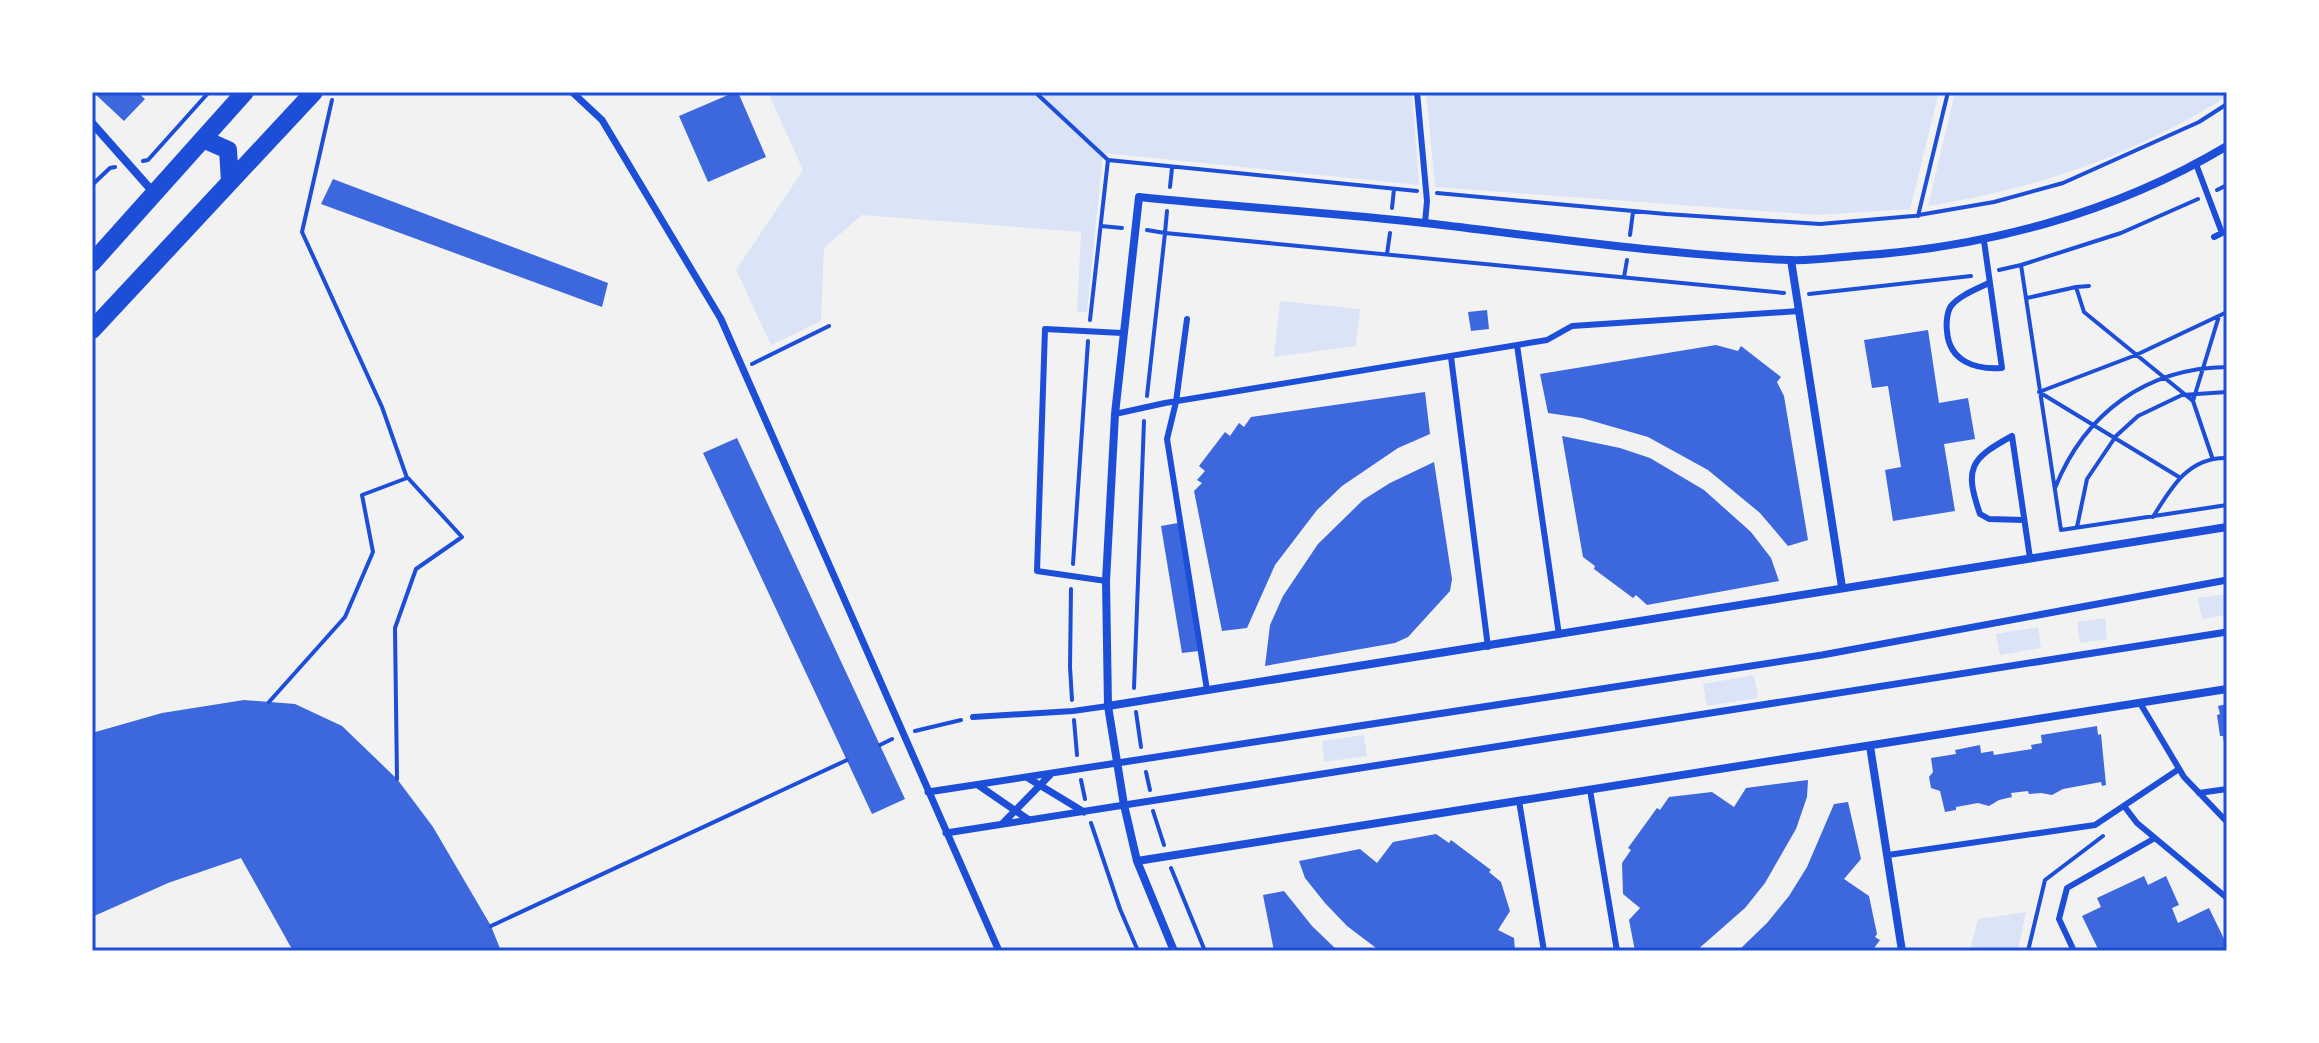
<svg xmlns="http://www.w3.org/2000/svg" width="2319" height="1043" viewBox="0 0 2319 1043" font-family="'Fira Sans',sans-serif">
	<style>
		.green { fill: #dbe4f7 }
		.building { fill: #3d67dc }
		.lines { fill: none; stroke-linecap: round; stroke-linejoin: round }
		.path { stroke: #1d4ed8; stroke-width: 4 }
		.service { stroke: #1d4ed8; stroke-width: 6 }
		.pedestrian { stroke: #1d4ed8; stroke-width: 7 }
		.minor { stroke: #1d4ed8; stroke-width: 8 }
		.primary { stroke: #1d4ed8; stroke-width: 18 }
		.neatline { fill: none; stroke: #1d4ed8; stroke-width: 3 }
	</style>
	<rect width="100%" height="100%" fill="#f2f2f2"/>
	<!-- green -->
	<path class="green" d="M768,92h644l7,93 -316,-32 -16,159h-10l4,-80 -219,-17 -38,33 -3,73 -50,24 -35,-75 67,-100z
		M1426,92h513l-29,117 -92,6 -383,-28z
		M1955,92h272v4c-90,58 -193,94 -299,110z
		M1280,301l80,8 -4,37 -82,11z
		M2227,594v21l-25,4 -4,-21z
		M2105,618l2,21 -27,4 -3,-21z
		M2038,627l3,21 -41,7 -4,-21z
		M1754,675l4,23 -51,8 -4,-22z
		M1364,735l3,21 -43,6 -2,-21z
		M2026,912l-8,39h-48l8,-32z"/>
	<!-- building -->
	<path class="building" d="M93,92h44l8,7 -21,22z
		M735,92h3l28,65 -58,25 -29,-66z
		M333,179l275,104 -6,24 -281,-103z
		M1487,310l2,19 -18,2 -3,-19z
		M1928,330l11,73 29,-5 7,41 -31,5 11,67 -62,10 -8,-51 16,-3 -13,-81 -16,2 -8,-48z
		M1716,345l22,6 3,-5 40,31 -4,5 7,14 24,144 -20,6 -28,-33 -52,-43 -60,-33 -66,-19 -34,-5 -8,-39z
		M1425,392l5,42 -32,14 -56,38 -25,24 -42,55 -28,63 -25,3 -28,-140 8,-8 -5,-3 8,-9 -6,-5 26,-34 5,4 9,-13 5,4 7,-10z
		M1562,436l58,12 30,10 54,32 47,42 20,26 8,23 -132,24 -11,-10 -3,3 -39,-29 1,-3 -12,-9z
		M737,438l168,361 -33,15 -169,-361z
		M1434,462l18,117 -2,12 -42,46 -13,6 -130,23 5,-41 13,-29 35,-52 45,-44 27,-17z
		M1178,523l21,128 -17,2 -21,-127z
		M244,700l51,4 47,22 55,53 36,48 58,99 10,25h-208l-52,-93 -73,25 -76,34v-184l70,-20z
		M2227,704v44h-2l-2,-12h-3l-3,-21 3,-1 -2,-8z
		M2097,726l1,9 3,-1 5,51 -4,1 -1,-4 -38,7 -11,6 -11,-2 -12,1 -1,-3 -17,2 1,4 -13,3 -10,6 -11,-3 -22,4v3l-11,2 -5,-21 -9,-3 -2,-11 4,-5 -2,-14 25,-4 -1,-4 25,-5 1,8 12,-2 1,4 38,-6 -1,-4 11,-2 -1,-8z
		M1808,780l-1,17 -11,32 -31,54 -20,25 -49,43h-61l-6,-31 11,-12 -17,-14 -1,-31 9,-13 -3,-2 29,-40 3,2 9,-13 43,-5 22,15 12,-19z
		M1848,802l13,57 -17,20 25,17 8,38 -2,3 5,3 -8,11h-134l29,-28 22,-27 18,-29 27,-63z
		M1436,834l13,9 2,-3 40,30 -2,2 12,10 9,29 -12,19 16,8 1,13h-135l-33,-25 -22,-23 -20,-25 -6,-17 61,-12 17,14 16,-21z
		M2144,876l4,9 18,-9 13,29 -7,3 6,15 31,-15 18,37v6h-128l-17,-35 19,-9 -4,-9z
		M1284,891l28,35 26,25h-64l-11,-56z"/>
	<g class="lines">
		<!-- path -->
		<path class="path" d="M1035,92l73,68
			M143,161l5,-1 61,-68
			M92,185l18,-17 5,-1
			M1170,187l2,-19
			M2217,190l10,-5
			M1437,193l229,21 154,10 93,-8 81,-14 69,-19 136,-61 28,-18
			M2198,199l-77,34 -100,32 40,265 166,-25
			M1392,208l2,-19
			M1918,216l30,-124
			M1101,226l21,2
			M1147,230l18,3 2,-22
			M1630,235l3,-23
			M1387,254l3,-21
			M1999,270l22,-5
			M1624,277l3,-17
			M2076,287l13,-1
			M1809,294l162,-18
			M2027,298l49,-11 8,25 109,89
			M1090,320l18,-160 309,31
			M752,364l77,-38
			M2039,392l97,-37 91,-43
			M2039,392l140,85
			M1147,396l18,-163 619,60
			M2212,457l-19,-56 26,-85
			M2055,488c30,-75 91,-120 172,-121
			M2153,517c18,-29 35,-60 74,-59
			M2077,527l10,-48 29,-43 22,-20 44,-21 45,-3
			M1073,564l15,-223
			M1071,589l-1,78 2,33
			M1134,688l10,-267
			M269,702l76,-85 28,-65 -11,-57 45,-17 -25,-71 -80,-175 30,-132
			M1136,712l5,35
			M1074,720l3,35
			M915,731l46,-11
			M880,745l12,-6
			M1146,772l4,18
			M397,779l-2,-151 21,-59 46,-32 -54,-59
			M1081,780l4,19
			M1153,811l11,34
			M1091,823l29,86 18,42
			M1171,868l34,83
			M491,926l356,-166
			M2028,951l17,-71 58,-44"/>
		<!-- service -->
		<path class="service" d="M1417,92l10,109 -2,22
			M2196,164l26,69 -8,4
			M1984,241l18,127c-27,2 -53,-7 -55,-37 -1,-8 0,-19 4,-25 9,-11 26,-17 38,-23
			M1187,319l-11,83 -9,37 40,251
			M1517,345l42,290
			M1451,357l37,290
			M1115,414l50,-11 382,-63 25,-14 227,-15
			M2024,520l-35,-1 -9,-5c-16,-46 -10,-55 32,-78l18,122
			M1106,581l-69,-10 8,-242 77,4
			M2140,703l44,74 43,45
			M973,717l100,-6 35,-5
			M1590,790l27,161
			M2199,793l28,-4
			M1519,801l25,150
			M2124,806l13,17 90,75
			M1888,855l207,-30 84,-56
			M2074,951l-15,-32 8,-31 88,-50"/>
		<!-- pedestrian -->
		<path class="pedestrian" d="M572,92l30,28 119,199 278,632
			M1028,778l56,34
			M978,785l51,35
			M928,792l894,-137 405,-75
			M1003,823l47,-48
			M946,833l1281,-201"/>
		<!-- minor -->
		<path class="minor" d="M92,123l62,70
			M1791,260l51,327
			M1108,706l1119,-179
			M1870,746l32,205
			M1137,861l1090,-172
			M1174,951l-37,-90 -13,-56 -16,-99 -2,-125 9,-167 24,-217c98,10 197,16 295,27 117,14 236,31 354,36 22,1 45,-2 66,-4 131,-8 261,-43 373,-110"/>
		<!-- primary -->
		<path class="primary" d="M203,139l25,11 2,32
			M92,263l153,-171
			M92,330l222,-238"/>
	</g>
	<!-- border -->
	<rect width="2319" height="1043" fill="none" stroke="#ffffff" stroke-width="188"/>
	<rect x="94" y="94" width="2131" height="855" class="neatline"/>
</svg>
